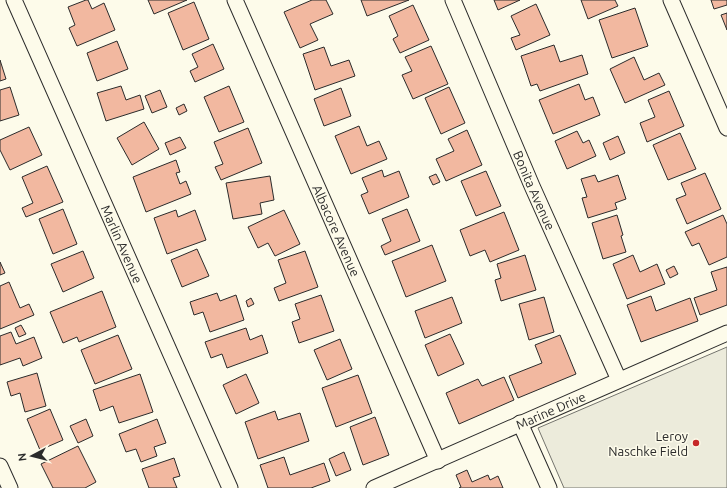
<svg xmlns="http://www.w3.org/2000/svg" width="727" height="488" viewBox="0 0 727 488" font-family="Ubuntu,sans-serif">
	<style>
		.green { fill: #ecebdb; stroke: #74746e }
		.building { fill: #f2b8a0; stroke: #2b2b2b }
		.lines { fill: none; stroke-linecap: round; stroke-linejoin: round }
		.minor-casing { stroke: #2b2b2b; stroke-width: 17 }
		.minor { stroke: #fdfbea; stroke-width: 15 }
		.poi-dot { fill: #c62828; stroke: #fdfbea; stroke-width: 1.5 }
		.labels { text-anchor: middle; stroke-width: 3; stroke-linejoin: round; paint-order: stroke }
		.street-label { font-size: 13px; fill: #2b2b2b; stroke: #fdfbea }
		.poi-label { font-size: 13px; fill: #2b2b2b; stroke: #fdfbea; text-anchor: end }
	</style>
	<rect width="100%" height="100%" fill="#fdfbea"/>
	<!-- green -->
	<path class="green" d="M727,347v141h-163l-26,-60z"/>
	<!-- building -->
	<path class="building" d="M86,0h2l4,9 12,-6 11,27 -38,16 -8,-18 6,-3 -7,-18z
		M148,0h39l-33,14z
		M312,0h14l7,14 -23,10 8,16 -18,8 -16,-36z
		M361,0h48l-42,16z
		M494,0h26l-22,10z
		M581,0h34l3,6 -30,13z
		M711,0h16v5l-13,4z
		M194,2l15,37 -26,11 -15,-37z
		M536,4l14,31 -34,15 -5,-12 9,-3 -9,-19z
		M413,5l16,35 -29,13 -7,-14 5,-3 -9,-20z
		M635,8l13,38 -36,12 -13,-38z
		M727,13v17l-6,-15z
		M117,41l11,28 -31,12 -10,-28z
		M213,44l11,25 -29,13 -5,-11 8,-4 -6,-13z
		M554,45l6,17 22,-7 6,19 -48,17 -3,-7 -6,2 -10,-30z
		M431,46l17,38 -35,15 -11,-24 10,-4 -7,-14z
		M324,47l7,19 18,-6 6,16 -40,14 -12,-36z
		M634,57l10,23 15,-7 6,12 -40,18 -15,-34z
		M0,60l6,19 -6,2z
		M579,84l6,16 8,-3 7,18 -47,19 -14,-34z
		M121,86l5,14 14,-5 4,14 -38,12 -9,-28z
		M229,86l15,36 -25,10 -15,-35z
		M10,87l9,28 -19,6v-31z
		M449,87l16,36 -24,11 -16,-36z
		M341,88l10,28 -27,10 -10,-27z
		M160,90l7,17 -15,6 -7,-17z
		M669,91l15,35 -37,16 -7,-19 15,-6 -7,-17z
		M184,104l3,7 -8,4 -3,-7z
		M144,122l15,27 -27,16 -15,-27z
		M359,126l8,20 12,-5 8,18 -36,15 -16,-38z
		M29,127l13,28 -32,15 -10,-20v-10z
		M248,128l14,35 -41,17 -6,-13 8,-3 -9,-22z
		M467,130l15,35 -36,16 -10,-22 18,-8 -6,-12z
		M577,131l6,12 6,-3 7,16 -29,13 -12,-28z
		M680,133l16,36 -28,11 -15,-35z
		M618,136l7,17 -15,7 -7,-17z
		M180,137l6,11 -16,7 -5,-12z
		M176,160l4,12 -4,1 4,11 6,-3 5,13 -45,18 -13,-35z
		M47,166l16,36 -37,15 -4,-9 11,-5 -11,-26z
		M382,170l2,7 15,-6 10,26 -40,17 -8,-19 7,-3 -6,-14z
		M486,171l15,35 -25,10 -15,-35z
		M705,173l16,36 -34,15 -11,-25 10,-4 -5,-12z
		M436,174l4,8 -7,3 -4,-8z
		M595,175l3,7 20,-7 8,24 -11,4 2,6 -29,9 -6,-20 5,-1 -6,-18z
		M270,176l4,24 -14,3 2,11 -29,5 -7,-36z
		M63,209l14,35 -24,10 -14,-35z
		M407,209l13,32 -35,14 -4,-9 10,-5 -9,-22z
		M176,210l2,7 17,-7 11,30 -39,14 -13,-36z
		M284,210l16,34 -25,12 -7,-13 -10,5 -10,-21z
		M504,212l15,38 -29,12 -5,-12 -15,6 -10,-26z
		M617,215l6,20 -2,1 5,16 -23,7 -11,-36z
		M723,215l4,9v33l-18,8 -10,-22 -7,3 -7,-14z
		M432,245l14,36 -40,16 -14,-36z
		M197,249l12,27 -27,11 -11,-27z
		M83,251l11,27 -31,14 -12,-28z
		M305,251l13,36 -39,14 -5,-13 12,-5 -8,-23z
		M525,255l11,35 -35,11 -6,-21 6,-2 -4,-14z
		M633,255l7,17 17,-8 8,20 -38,15 -14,-35z
		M0,262l5,11 -5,2z
		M674,266l4,8 -8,4 -4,-8z
		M727,267v38l-27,10 -6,-17 23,-8 -6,-18z
		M9,282l11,26 9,-4 5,11 -34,14v-43z
		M102,291l14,36 -37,15 -2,-5 -14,6 -13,-31z
		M217,293l3,8 16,-6 8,25 -34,12 -7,-20 -9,3 -4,-13z
		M321,295l13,36 -35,12 -7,-21 8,-3 -5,-15z
		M651,296l5,15 34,-13 8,23 -57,21 -14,-37z
		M452,297l10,26 -37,15 -10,-27z
		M544,297l10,35 -25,8 -10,-36z
		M251,298l3,6 -6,3 -2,-6z
		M21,325l5,9 -7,3 -4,-9z
		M246,328l4,12 12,-5 6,18 -41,15 -5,-14 -11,4 -6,-16z
		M11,332l5,12 18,-7 8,21 -19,8 -3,-8 -20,7v-29z
		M450,334l14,30 -26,12 -13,-31z
		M118,335l14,34 -37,15 -14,-34z
		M560,335l16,39 -58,24 -9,-22 33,-13 -7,-18z
		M340,339l12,30 -25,11 -13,-30z
		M37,373l9,33 -21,6 -5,-19 -9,3 -4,-14z
		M140,374l13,38 -34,11 -6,-17 -13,5 -7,-21z
		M246,374l13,29 -23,11 -13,-29z
		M358,375l14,38 -36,14 -14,-39z
		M504,377l10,23 -55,24 -13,-31 32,-14 4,7z
		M50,409l13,31 -23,10 -13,-31z
		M275,411l3,9 22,-7 9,28 -51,18 -13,-37z
		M375,417l14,38 -26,10 -13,-38z
		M86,419l7,17 -15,7 -8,-17z
		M157,419l9,24 -12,4 3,9 -16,6 -5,-13 -10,3 -7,-18z
		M78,446l18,36 -11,6h-32l-12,-24z
		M344,452l7,18 -15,6 -7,-17z
		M284,457l6,18 34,-12 6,18 -19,7h-43l-8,-23z
		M174,458l6,18 -7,2 4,10h-28l-7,-19z
		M467,470l5,12 16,-7 2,5 8,-4 5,12h-44l2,-1 -5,-12z"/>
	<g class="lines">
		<!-- minor casing -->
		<g class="minor-casing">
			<g id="minor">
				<path id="s1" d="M14,0l216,488"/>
				<path id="s2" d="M235,0l203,461"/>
				<path id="s3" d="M453,0l79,186 87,194"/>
				<path d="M671,0l56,128"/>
				<path d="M520,423l29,65"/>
				<path d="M0,466l10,22"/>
				<path id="s4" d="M374,488l353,-155"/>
			</g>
		</g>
		<!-- minor -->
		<use href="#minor" class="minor"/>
	</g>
	<!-- markers -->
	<circle class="poi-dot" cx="696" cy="443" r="4"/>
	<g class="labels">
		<!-- street labels -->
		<g class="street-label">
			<text dy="5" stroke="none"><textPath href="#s3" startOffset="207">Bonita Avenue</textPath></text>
			<text dy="5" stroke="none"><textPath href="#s2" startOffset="252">Albacore Avenue</textPath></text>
			<text dy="5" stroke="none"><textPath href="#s1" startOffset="267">Marlin Avenue</textPath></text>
			<text dy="5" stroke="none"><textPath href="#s4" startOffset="193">Marine Drive</textPath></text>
		</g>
		<!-- poi labels -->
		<g class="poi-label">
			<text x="688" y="441">Leroy<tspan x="688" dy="15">Naschke Field</tspan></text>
		</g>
	</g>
	<!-- north arrow -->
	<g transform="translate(32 456) rotate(263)" stroke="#fdfbea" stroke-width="3" paint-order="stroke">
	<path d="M0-3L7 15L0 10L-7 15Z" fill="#2b2b2b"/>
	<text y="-6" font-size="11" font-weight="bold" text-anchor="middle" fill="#2b2b2b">N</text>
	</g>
</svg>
